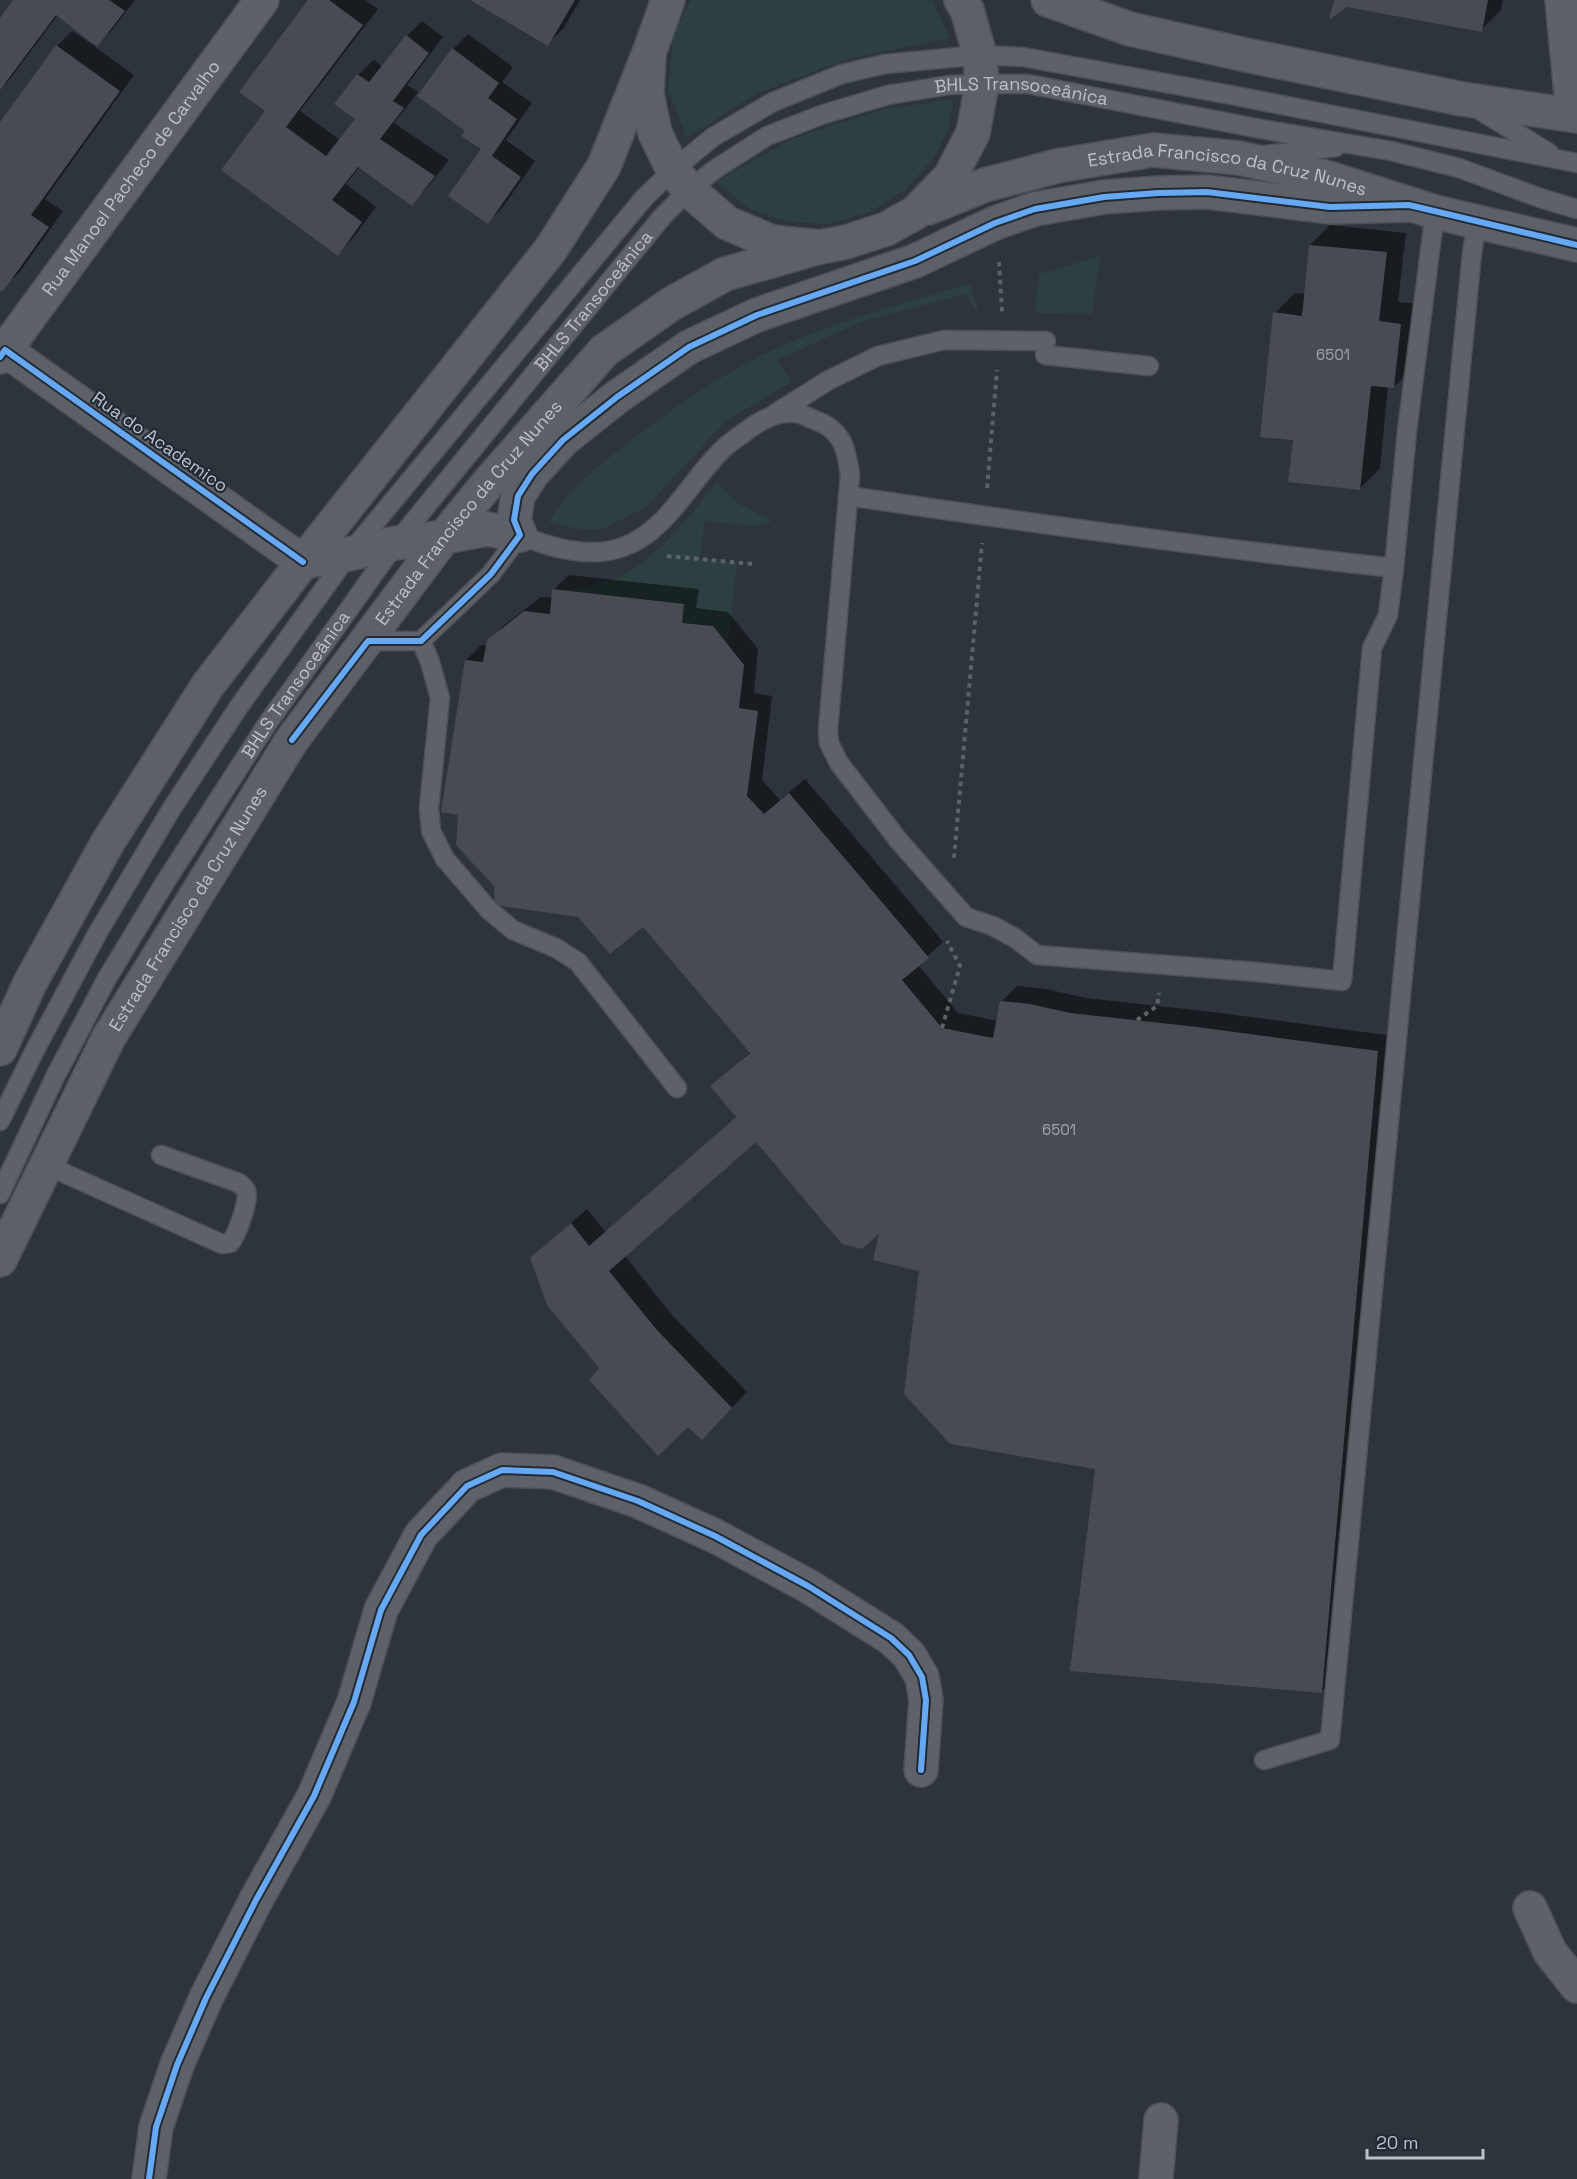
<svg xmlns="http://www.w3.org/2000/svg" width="1577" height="2179" viewBox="0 0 1577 2179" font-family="'Space Grotesk',sans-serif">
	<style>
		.green { fill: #2c4041 }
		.shadow { fill: #0007 }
		.building { fill: #484c52 }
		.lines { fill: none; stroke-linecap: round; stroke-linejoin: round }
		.lane-casing { stroke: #4c5055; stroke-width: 21 }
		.street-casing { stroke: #4c5055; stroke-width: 36 }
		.secondary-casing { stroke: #4c5055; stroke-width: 36 }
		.path { stroke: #5c6266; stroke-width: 4; stroke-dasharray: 4.5 4.5; stroke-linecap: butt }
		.lane { stroke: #5e6268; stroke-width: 18 }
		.street { stroke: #5e6268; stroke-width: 33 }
		.secondary { stroke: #5d6167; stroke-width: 33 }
		.cycleway-casing { stroke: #222b35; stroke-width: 10 }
		.cycleway { stroke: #66a8f1; stroke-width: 6 }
		.labels { text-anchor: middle; stroke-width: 4.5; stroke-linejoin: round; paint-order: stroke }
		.number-label { font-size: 15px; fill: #9ea4ac }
		.street-label { font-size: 18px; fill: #bac1ca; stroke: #222b35 }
	</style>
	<rect width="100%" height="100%" fill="#2e343b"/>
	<!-- green -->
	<path class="green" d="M691,0h241l18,38 -102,21 -91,34 -70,45 -19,-48 5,-54z
		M953,99l-4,29 -17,32 -28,30 -34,22 -42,12 -38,-2 -42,-14 -31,-27 77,-43 87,-28z
		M1101,256l-9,58 -57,-1 4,-39z
		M970,284l10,35 -14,-25 -105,28 -84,38 15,22 -66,39 -81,87 -43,21h-23l-30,-7c19,-34 50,-56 80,-80 45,-34 91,-67 142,-91 64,-30 132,-48 199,-67z
		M717,482l22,22 33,17 -17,5 -50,-5 -5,37 37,5 -9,82 -15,-18 -31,-4 2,-19 -122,-14c20,-3 40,-5 59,-14 37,-18 70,-62 96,-94z"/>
	<!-- shadow -->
	<path class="shadow" d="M15,0h120l-23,30 -17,17 39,28 -89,124 18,12 -44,62 -19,17v-165l57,-79 15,-15 21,14 2,-2 -37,-28 -48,64 -10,10v-69z
		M310,0h55l13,9 -78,102 40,29 17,-21 1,-44 16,-15 9,7 24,-31 15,-15 21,16 -36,48 11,7 -24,31 55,37 -22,28 -15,16 -52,-38 -14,18 30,23 -23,31 -15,16 -71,-143z
		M473,0h107l-17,29 -16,15z
		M1333,0h170l-2,10 -20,20z
		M468,34l45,33 -11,15 30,21 -26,37 29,21 -32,46 -15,15 -4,-74 -17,-18 -14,-81z
		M1330,225l76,8 -8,69 23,2 -7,63 -20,20 -6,-1 -8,83 -21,20 -65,-50 -19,-126 20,-20 10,1 5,-49z
		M569,575l130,14 -3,19 32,4 30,37 -4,44 18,3 -10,84 18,20 25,-21 125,147 13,16 -25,23 40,48 40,8 4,-20 15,-15 29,3 40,9 127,14 180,24 -57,640 -15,16 -224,-225 -176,-198 -40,-39 -124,-91 -132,117 46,58 76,78 -29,30 -30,3 -87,-57 -69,-110 55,-49 19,24 132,-117 -26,-30 38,-34 -106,-127 -178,-265 15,-15 7,1v-5l16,-16 37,-28 12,1v-8z"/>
	<!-- building -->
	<path class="building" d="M13,0h96l16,11 -28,36 -41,-32 -56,75v-72z
		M308,0h21l34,25 -77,102 40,29 29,-37 -21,-15 23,-30 12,8 37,-47 23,18 -36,48 11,7 -24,31 55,37 -23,30 -54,-39 -26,33 30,22 -24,34 -117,-86 44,-59 -26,-19z
		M470,0h105l-27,46z
		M1334,0h154l-6,32 -135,-25 -18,13z
		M56,45l64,46 -89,124 18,12 -45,63 -4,2v-170z
		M452,48l47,35 -11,15 29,21 -25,37 29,21 -33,47 -40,-28 33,-47 -20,-13 4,-5 -48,-35z
		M1309,245l78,7 -8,69 22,3 -7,64 -23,-2 -11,104 -72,-8 5,-42 -33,-3 13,-125 29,4z
		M552,589l132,15 -2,19 31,3 31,39 -5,43 19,3 -11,85 17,18 25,-21 126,148 14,17 -27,22 40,48 51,10 7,-37 30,3 40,9 127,14 181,24 -56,642 -252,-22 25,-202 -145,-25 -46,-50 15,-123 -46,-11 6,-26 -17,15 -20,-5 -86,-102 -147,129 47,58 76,79 -30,32 -14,-13 -30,29 -69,-76 10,-12 -52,-63 -17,-47 41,-35 18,23 147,-129 -26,-31 40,-33 -107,-126 -33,27 -32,-37 -83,-12 -1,-19 -38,-41 2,-30 -17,-3 24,-152 18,2 4,-22 37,-29 26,3z"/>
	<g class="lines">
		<!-- lane casing -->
		<g class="lane-casing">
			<g id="lane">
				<path d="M1478,109l71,44"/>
				<path d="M1265,155l71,-8"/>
				<path d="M1045,355l104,11"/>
				<path d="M776,413l53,-33 49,-24 66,-16 102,1"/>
				<path d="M848,496c182,27 363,52 546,72l13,-137 28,-219"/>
				<path d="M368,641h53l70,-67 29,-39c30,13 71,24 103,12 43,-15 66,-64 97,-95 7,-8 17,-14 25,-20 14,-11 31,-21 50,-19 6,0 12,4 17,6 30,10 34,27 38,56l-22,255 1,13 10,20 60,78 67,76 27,9 22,12 22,17 220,17 85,9 30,-333 16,-33 6,-47"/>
				<path d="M421,641l9,21 10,36 -11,110 2,23 14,28 44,51 24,20 43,18 22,14 99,126"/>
				<path d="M0,1121l35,-71 62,-116 75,-126 68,-103 109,-151 295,-356 29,-28 40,-33 60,-35 69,-28 43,-10 95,-9 43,2 208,38 346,68"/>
				<path d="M46,1165l176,79 8,-1c7,-8 20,-43 16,-53 -2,-3 -5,-5 -7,-7l-78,-28"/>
				<path id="s1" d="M0,1194l55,-117 51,-97 58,-96 103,-160 129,-181 266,-326 27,-27 25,-20 53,-34 57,-22 64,-19 61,-10 33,-1h46l233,45 130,22 68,17 84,31 34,10"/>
				<path d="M1264,1760l66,-20 132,-1385 10,-102 5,-31"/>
			</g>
		</g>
		<!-- street casing -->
		<g class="street-casing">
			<g id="street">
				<path d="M1562,0l11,115"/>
				<path id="s2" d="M0,347l5,3 257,-350"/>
				<path d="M1530,1908l20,44 27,34"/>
				<path d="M149,2179l7,-52 21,-62 29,-67 50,-98 58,-104 40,-94 27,-92 40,-75 46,-49 35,-16 51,2 85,29 77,35 93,50 83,52 18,17 13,22 4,23 -5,70"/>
				<path d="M1156,2179l5,-59"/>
			</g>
		</g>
		<!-- secondary casing -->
		<g class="secondary-casing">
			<g id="secondary">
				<path d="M668,0l-19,53 -2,41 8,39 18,37 16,20 38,33 45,19 48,5 26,-5 40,-13 29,-16 35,-36 23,-44 9,-49 -2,-29 -13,-45 -6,-10"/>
				<path d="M1048,0l82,29 116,26 216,44 115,17"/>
				<path id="s3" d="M928,208l57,-23 72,-19 96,-16 86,8 86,19 110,35 142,33"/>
				<path d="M0,357l5,-7 298,212"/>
				<path d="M520,535l-6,-15 4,-24 14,-22 31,-34 54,-43 72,-50 68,-32 158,-54 80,-38 40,-14 69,-12 54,-4 49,-1 123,15 79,-2"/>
				<path d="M303,562l46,-8 47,-11 48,-6 43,-8 33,6"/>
				<path d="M0,1049l30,-66 78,-141 100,-157 95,-123 248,-313 53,-83 45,-113"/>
				<path id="s4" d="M0,1260l109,-223 183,-297 152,-203 45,-55 115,-131 67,-47 54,-30 95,-27"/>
			</g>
		</g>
		<!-- path -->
		<path class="path" d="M999,262l3,50
			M987,488l10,-118
			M667,556l86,8
			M954,858l28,-315
			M1137,1020l20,-14 2,-13
			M942,1028l18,-62 -13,-25"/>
		<!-- lane -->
		<use href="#lane" class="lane"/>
		<!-- street -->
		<use href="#street" class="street"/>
		<!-- secondary -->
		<use href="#secondary" class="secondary"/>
		<!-- cycleway casing -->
		<g class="cycleway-casing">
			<path id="cycleway" d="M0,357l5,-7 298,212
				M292,740l76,-99h53l70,-67 29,-39 -6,-15 4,-24 14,-22 31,-34 54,-43 72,-50 68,-32 158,-54 80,-38 40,-14 69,-12 54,-4 49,-1 123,15 79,-2 168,40
				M149,2179l7,-52 21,-62 29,-67 50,-98 58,-104 40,-94 27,-92 40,-75 46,-49 35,-16 51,2 85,29 77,35 93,50 83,52 18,17 13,22 4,23 -5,70"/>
		</g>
		<!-- cycleway -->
		<use href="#cycleway" class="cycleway"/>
	</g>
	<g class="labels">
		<!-- number labels -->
		<g class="number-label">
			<text x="1333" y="360">6501</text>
			<text x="1059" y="1135">6501</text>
		</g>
		<!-- street labels -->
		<g class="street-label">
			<text dy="6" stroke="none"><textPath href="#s1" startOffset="1580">BHLS Transoceânica</textPath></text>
			<text dy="6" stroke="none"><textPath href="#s2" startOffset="219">Rua Manoel Pacheco de Carvalho</textPath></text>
			<text dy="6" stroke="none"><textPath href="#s3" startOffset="309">Estrada Francisco da Cruz Nunes</textPath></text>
			<text dy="6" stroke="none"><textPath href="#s1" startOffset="1076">BHLS Transoceânica</textPath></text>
			<text transform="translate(160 442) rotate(35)" y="6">Rua do Academico</text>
			<text dy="6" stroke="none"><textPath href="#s4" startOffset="885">Estrada Francisco da Cruz Nunes</textPath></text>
			<text dy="6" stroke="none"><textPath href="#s1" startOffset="590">BHLS Transoceânica</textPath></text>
			<text dy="6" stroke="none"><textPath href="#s4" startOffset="399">Estrada Francisco da Cruz Nunes</textPath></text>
		</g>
	</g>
	<!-- scale -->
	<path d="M1367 2149v9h116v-9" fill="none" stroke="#bac1ca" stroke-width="3"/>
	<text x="1376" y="2149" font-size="18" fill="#bac1ca" stroke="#222b35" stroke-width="4.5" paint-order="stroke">20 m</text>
</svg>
